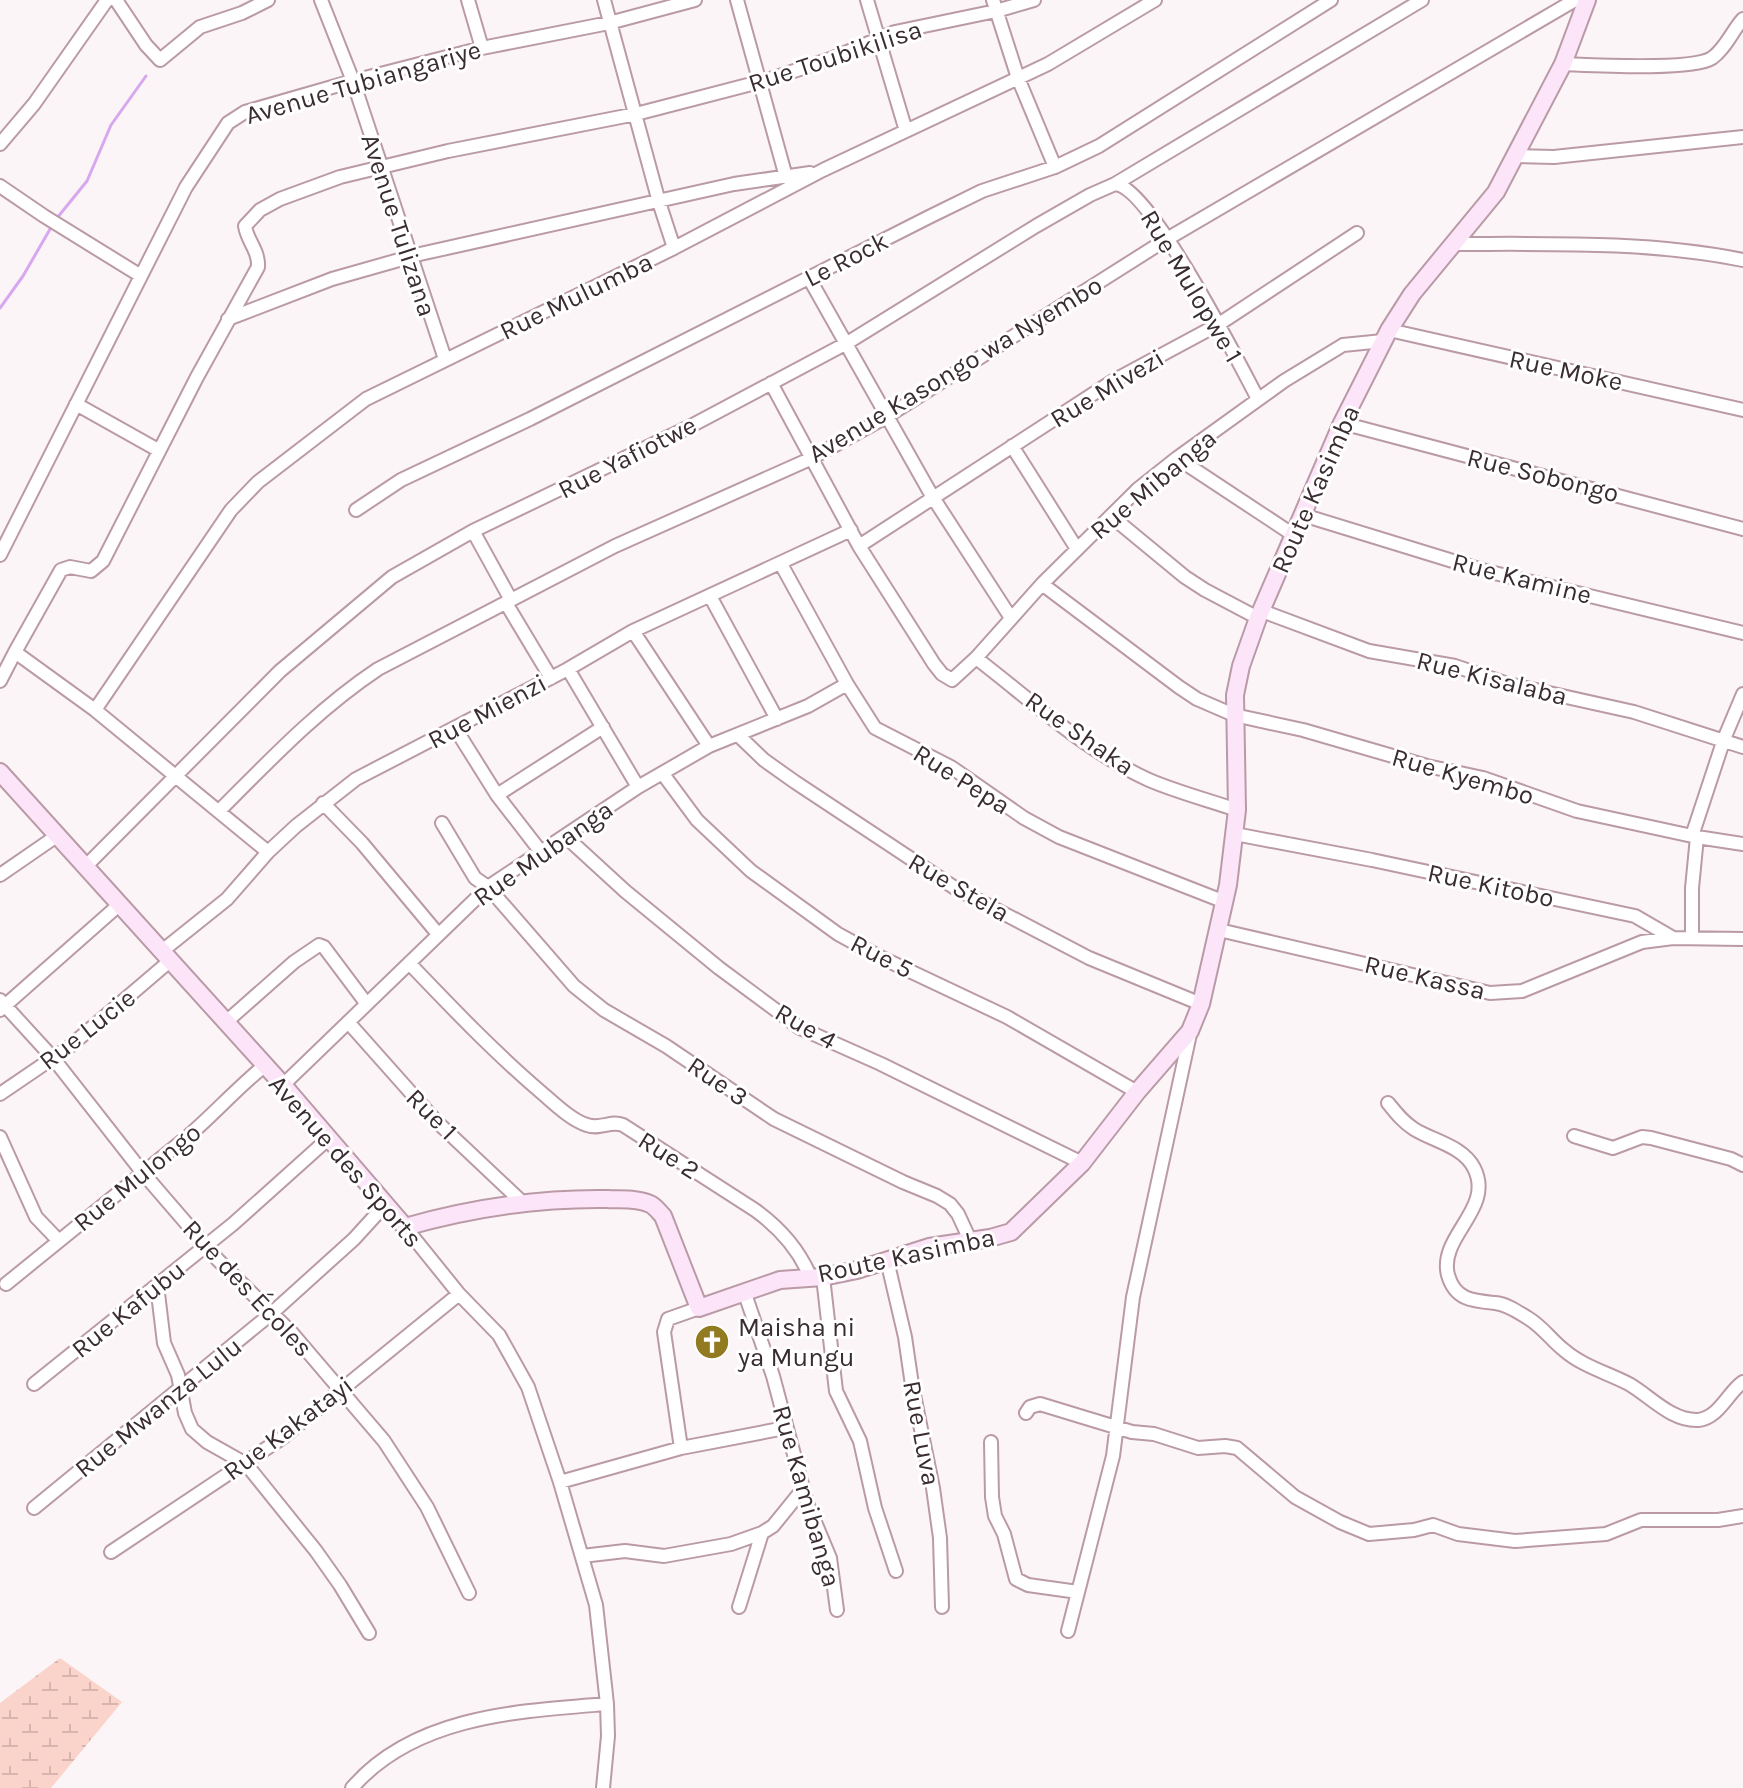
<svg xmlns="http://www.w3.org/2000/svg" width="1743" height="1788" viewBox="0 0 1743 1788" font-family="Karla,sans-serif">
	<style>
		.wetland { fill: url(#wetland-marsh) }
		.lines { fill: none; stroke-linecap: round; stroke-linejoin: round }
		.stream { stroke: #d7a7f0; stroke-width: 3 }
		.street-casing { stroke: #ba9aa6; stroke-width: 16 }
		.secondary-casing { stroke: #ba9aa6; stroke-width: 20 }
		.street { stroke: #fff; stroke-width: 12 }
		.secondary { stroke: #fce5f8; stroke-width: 16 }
		.labels { text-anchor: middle; stroke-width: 6; stroke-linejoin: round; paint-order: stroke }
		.street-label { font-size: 26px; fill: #3a2d32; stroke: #fff }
		.poi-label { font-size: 26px; fill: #3a2d32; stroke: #fff; text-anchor: start }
	</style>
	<defs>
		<pattern id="wetland-marsh" width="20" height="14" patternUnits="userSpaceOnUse" patternTransform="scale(2)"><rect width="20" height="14" fill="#fad3ca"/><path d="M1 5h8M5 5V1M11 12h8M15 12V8" fill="none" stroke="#d7b5ae"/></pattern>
	</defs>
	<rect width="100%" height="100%" fill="#fcf5f7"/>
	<!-- wetland -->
	<path class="wetland" d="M60,1658l62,44 -71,86h-51v-85z"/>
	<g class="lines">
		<!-- stream -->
		<path class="stream" d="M57,218l30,-37 24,-56 35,-49
			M0,308l23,-32 30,-52"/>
		<!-- street casing -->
		<g class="street-casing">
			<path id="street" d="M116,0l30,45 14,15 40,-33 42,-14 26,-13
				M321,0l32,81 92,278
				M468,0l14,48
				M604,0l55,202 15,46
				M737,0l49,177
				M867,0l39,131
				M993,0l25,78 37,89
				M1563,64c28,1 129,7 149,-6 14,-10 20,-27 31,-39
				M0,144l34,-40 73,-104
				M1517,156l37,1 189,-20
				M1115,184c35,3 124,179 143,215
				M0,186l44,30 97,60
				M1453,244c96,0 195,-3 290,16
				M809,278l123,218 79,122
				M228,319l104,-40 88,-25 314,-70 76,-11
				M1389,330l354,80
				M771,383l88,163 75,118 8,10 10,6 24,-22 66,-74 96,-95 39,-31 107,-77 59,-36 40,-4
				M76,404l82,46
				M1342,423l401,106
				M1012,446l65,103
				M1177,458l115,76
				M356,510l45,-30 129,-61 399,-202 53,-26 73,-24 44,-21 232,-146
				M1303,515l179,55 261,63
				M1111,516l74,61 20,13 53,28
				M473,531l38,69
				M859,546l254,-165 106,-57 138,-91
				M0,555l186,-368 42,-64 17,-11 108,-31 129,-33 127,-25 86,-23
				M781,564l66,120 28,44 76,39 73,51 35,19 166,65
				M1042,584l137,103 18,12 37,16 69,15 124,36 56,12 94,33 120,26 46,7
				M710,596l67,123
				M506,603l45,75
				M1262,611l107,40 86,15 53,18 126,28 109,35
				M633,631l76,115
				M15,652l46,-82 9,-3 21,4 12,-10 94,-184 61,-110c1,-17 -11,-26 -13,-41l15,-16 20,-11 60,-22 108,-26 188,-37 131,-34 66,-22 62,-26 101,-21 38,-11
				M976,658c55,42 109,93 173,122 28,12 59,20 88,30
				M568,669l70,118
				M0,681l15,-29 80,58 173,142
				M95,710l136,-200 27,-28 108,-83 308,-151 149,-78 225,-106 107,-64
				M455,728l42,67 44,57
				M738,735l26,25 31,22 160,106 134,70 112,46
				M663,774l34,46 54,51 87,63 42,23 127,60 130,75
				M497,795l106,-68
				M323,803l39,40 76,91
				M219,811c51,-51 99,-102 159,-142l237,-123 195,-87 76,-42 281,-178 408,-239
				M442,823l33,55 13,9 86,99 30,24 62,36 108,73 129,63 34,14 13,8 8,10 12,26
				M1235,834l137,26 263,56 38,22 70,1
				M565,836l60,55 94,77 81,60 81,36 201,99
				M1692,836l32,-97 19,-45
				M85,867l195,-196 112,-94 81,-46 216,-104 158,-84 189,-117 54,-31 25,-11 307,-184
				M0,875l58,-40
				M1219,930l271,63 32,-2 120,-49 31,-4
				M1692,938v-50l5,-51
				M162,951l65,-52 41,-47 28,-26 60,-47 212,-110 65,-38 218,-101
				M409,963c43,45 86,90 133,130 13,11 29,27 45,32 14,5 23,-5 36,0l132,85c25,18 43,38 55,66
				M0,1000l53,58 90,115 75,87 73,72 93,109 43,66 42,86
				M0,1010l120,-106
				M226,1022l68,-60 25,-17 5,2 42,56
				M348,1022l88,99 85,80
				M283,1085l205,-198 150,-100 71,-41 99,-40 39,-22
				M0,1094l69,-47 102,-87
				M1388,1103c8,10 15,19 26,26 19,12 49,17 60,39 21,41 -36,68 -26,107 7,25 25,26 47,28 12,1 23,9 33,15 15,9 23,22 36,32 18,16 44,23 65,34 21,12 42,37 69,36 21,-2 30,-28 45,-38
				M1574,1136l39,12 29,-11 9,1 80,21 12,6
				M0,1137l36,80 22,23
				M405,1227l54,67 40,41 29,52 32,95 36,123 11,99 1,32 -5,52
				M887,1260l18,77 7,48 21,103 7,50 2,69
				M823,1277l13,114 24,50 15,67 21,63
				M6,1284l180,-146c27,-23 50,-49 78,-72
				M157,1285l7,58 14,32 7,38 7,16 15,13 39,22 70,87 24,34 29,48
				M744,1291l29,85 34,127 23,55 7,52
				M34,1384l199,-160 96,-86
				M1026,1413l4,-6 10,-3 92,28 22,2 44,14 27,-2 12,2 58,49 45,25 29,12 45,-4 19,-5 25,9 57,7 91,-7 35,-14h77l25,-4
				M991,1442l1,55 3,19 9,18 12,45 12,6 50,7
				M681,1448l-17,-116 4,-13 31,-11
				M560,1482l121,-34 104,-20
				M34,1508l238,-195 82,-74 31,-34
				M111,1552l171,-114 177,-144
				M582,1556l43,-5 39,5 67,-12 31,-11 11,-7 30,-37
				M739,1607l23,-74
				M1068,1631l45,-175 20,-159 57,-263
				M352,1788c62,-72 166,-77 255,-84"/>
		</g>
		<!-- secondary casing -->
		<g class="secondary-casing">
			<path id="secondary" d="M0,772l283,313 122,142c67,-19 132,-29 202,-28 14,1 30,-1 43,5 5,2 9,8 13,12l36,92 81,-28 43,-3 34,-7 72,-23 61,-9 21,-6 71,-69 55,-71 53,-61 11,-27 27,-119 9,-75 -2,-115 6,-29 17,-48 84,-195 47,-93 23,-36 84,-102 67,-128 24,-64"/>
		</g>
		<!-- street -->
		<use href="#street" class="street"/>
		<!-- secondary -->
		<use href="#secondary" class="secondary"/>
	</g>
	<!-- icons -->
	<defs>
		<g id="church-disc" transform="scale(1.8)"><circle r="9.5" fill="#927a20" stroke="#fff"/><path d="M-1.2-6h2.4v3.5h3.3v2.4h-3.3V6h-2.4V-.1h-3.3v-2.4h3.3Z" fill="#fff"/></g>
	</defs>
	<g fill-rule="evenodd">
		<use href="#church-disc" x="712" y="1342"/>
	</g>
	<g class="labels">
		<!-- street labels -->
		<g class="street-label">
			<text transform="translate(835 56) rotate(-18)" y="9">Rue Toubikilisa</text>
			<text transform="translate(363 82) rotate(-16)" y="9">Avenue Tubiangariye</text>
			<text transform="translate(399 225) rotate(72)" y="9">Avenue Tulizana</text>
			<text transform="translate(846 259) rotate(-27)" y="9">Le Rock</text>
			<text transform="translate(1192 286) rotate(59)" y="9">Rue Mulopwe 1</text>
			<text transform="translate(576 296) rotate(-26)" y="9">Rue Mulumba</text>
			<text transform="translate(955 369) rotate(-31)" y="9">Avenue Kasongo wa Nyembo</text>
			<text transform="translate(1566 370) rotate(12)" y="9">Rue Moke</text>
			<text transform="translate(1107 388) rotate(-31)" y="9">Rue Mivezi</text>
			<text transform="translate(627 457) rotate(-27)" y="9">Rue Yafiotwe</text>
			<text transform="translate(1543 475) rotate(14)" y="9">Rue Sobongo</text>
			<text transform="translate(1153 484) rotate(-40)" y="9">Rue Mibanga</text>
			<text transform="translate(1315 489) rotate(-66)" y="9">Route Kasimba</text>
			<text transform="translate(1522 578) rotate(14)" y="9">Rue Kamine</text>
			<text transform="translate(1492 678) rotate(14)" y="9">Rue Kisalaba</text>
			<text transform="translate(487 711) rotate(-28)" y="9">Rue Mienzi</text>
			<text transform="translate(1080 733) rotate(35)" y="9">Rue Shaka</text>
			<text transform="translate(1463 776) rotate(16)" y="9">Rue Kyembo</text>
			<text transform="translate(962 779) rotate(32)" y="9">Rue Pepa</text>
			<text transform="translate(543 853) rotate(-35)" y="9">Rue Mubanga</text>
			<text transform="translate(1491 885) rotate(12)" y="9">Rue Kitobo</text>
			<text transform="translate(959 887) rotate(30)" y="9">Rue Stela</text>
			<text transform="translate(882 956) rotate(27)" y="9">Rue 5</text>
			<text transform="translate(1425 977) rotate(13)" y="9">Rue Kassa</text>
			<text transform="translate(806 1026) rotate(30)" y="9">Rue 4</text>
			<text transform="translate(87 1029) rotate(-38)" y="9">Rue Lucie</text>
			<text transform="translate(718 1081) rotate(34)" y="9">Rue 3</text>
			<text transform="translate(432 1114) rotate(45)" y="9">Rue 1</text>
			<text transform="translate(669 1155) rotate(32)" y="9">Rue 2</text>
			<text transform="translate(346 1161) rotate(49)" y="9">Avenue des Sports</text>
			<text transform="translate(137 1177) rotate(-39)" y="9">Rue Mulongo</text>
			<text transform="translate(906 1255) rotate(-12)" y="9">Route Kasimba</text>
			<text transform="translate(248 1288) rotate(47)" y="9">Rue des Écoles</text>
			<text transform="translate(128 1309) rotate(-39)" y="9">Rue Kafubu</text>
			<text transform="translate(158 1407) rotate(-39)" y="9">Rue Mwanza Lulu</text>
			<text transform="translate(288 1428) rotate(-37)" y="9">Rue Kakatayi</text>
			<text transform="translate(922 1433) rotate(79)" y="9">Rue Luva</text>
			<text transform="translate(807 1496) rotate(74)" y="9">Rue Kamibanga</text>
		</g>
		<!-- poi labels -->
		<g class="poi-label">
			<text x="738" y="1336">Maisha ni<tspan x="738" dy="30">ya Mungu</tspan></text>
		</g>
	</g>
</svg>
